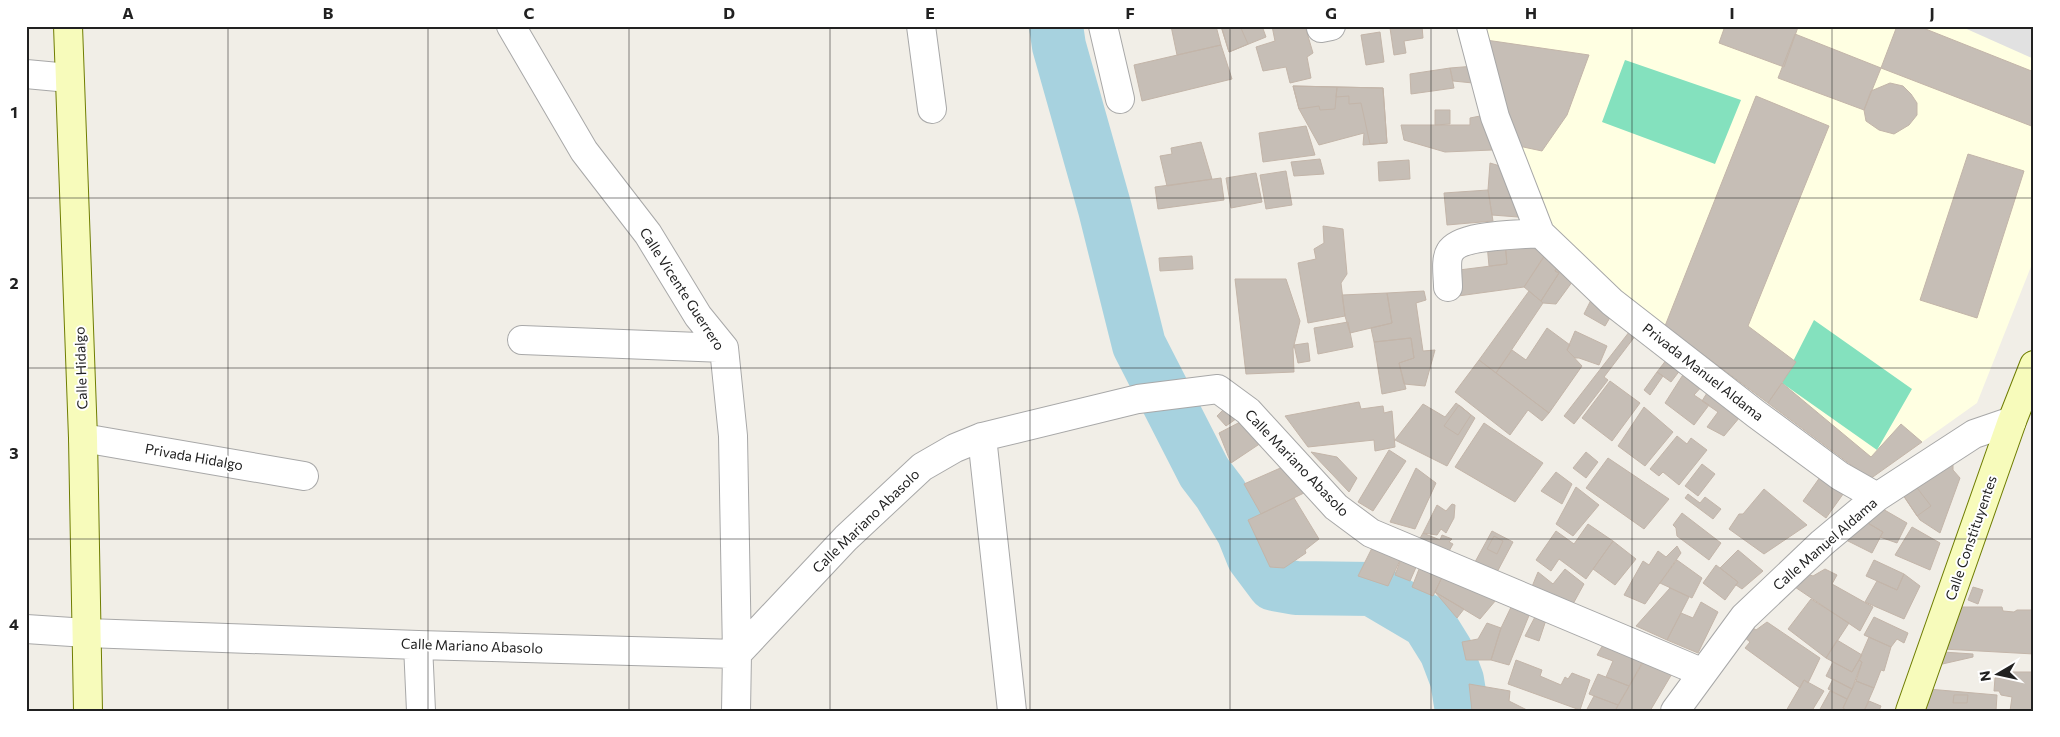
<svg xmlns="http://www.w3.org/2000/svg" width="2060" height="737" viewBox="0 0 2060 737" font-family="Commissioner,sans-serif">
	<style>
		.education { fill: #ffffe2 }
		.pitch { fill: #84e1be }
		.parking { fill: #e1e1e1 }
		.lines { fill: none; stroke-linecap: round; stroke-linejoin: round }
		.river { stroke: #a7d2df; stroke-width: 54 }
		.building { fill: #c6beb6; stroke: #c3b5a9 }
		.minor-casing { stroke: #a8a8a8; stroke-width: 30 }
		.secondary-casing { stroke: #6f7d02; stroke-width: 30 }
		.minor { stroke: #fff; stroke-width: 28 }
		.secondary { stroke: #f7fbbb; stroke-width: 28 }
		.grid { fill: none; stroke: #212121; stroke-width: 1; stroke-opacity: 0.55 }
		.labels { text-anchor: middle; stroke-width: 4; stroke-linejoin: round; paint-order: stroke }
		.street-label { font-size: 14px; fill: #212121; stroke: #fff }
		.neatline { fill: none; stroke: #212121; stroke-width: 2 }
		.grid-label { font-size: 16px; text-anchor: middle; font-weight: bold; fill: #212121 }
	</style>
	<rect width="100%" height="100%" fill="#f1eee7"/>
	<!-- education -->
	<path class="education" d="M1477,26h557v233l-57,144 -107,76 -330,-246z"/>
	<!-- pitch -->
	<path class="pitch" d="M1625,60l116,40 -26,64 -113,-42z
		M1814,320l98,69 -35,61 -95,-67z"/>
	<!-- parking -->
	<path class="parking" d="M1960,26h74v33z"/>
	<g class="lines">
		<!-- river -->
		<path class="river" d="M1056,26l3,20 46,163 34,136 65,127 16,21 23,38 10,25 21,28 22,4 76,1 56,33 18,29 11,29 5,31"/>
	</g>
	<!-- building -->
	<path class="building" d="M1171,26h45l5,19 -44,10z
		M1221,26h41l4,11 -37,15z
		M1221,26h19l8,18 -19,8z
		M1272,26h33l8,27 -6,4 4,21 -21,5 -4,-16 -23,4 -7,-24 19,-6z
		M1404,26h18l1,12 -19,3 2,12 -12,2 -4,-27z
		M1725,26h71l2,1 -14,40 -65,-24z
		M1897,26h21l116,46v55l-153,-59z
		M1380,32l4,30 -18,3 -5,-30z
		M1795,34l86,34 -17,42 -86,-32z
		M1486,40l103,15 -22,60 -25,36 -28,-6z
		M1221,45l11,34 -90,22 -8,-36z
		M1475,66l8,18 -30,-3 -3,-13z
		M1450,68l4,20 -43,6 -1,-20z
		M1890,83l13,3 8,8 6,9v12l-8,10 -15,9 -15,-4 -13,-9 -2,-11 7,-19z
		M1293,86l90,2 4,55 -24,2 1,-12 -45,12 -20,-36z
		M1293,86l44,1 -2,22 -15,1 -1,-4 -20,3z
		M1337,87l46,1 4,55 -17,1 -9,-41 -12,1v-8l-13,1z
		M1756,96l73,30 -81,200 48,36 -28,41 -103,-77z
		M1435,110h15v14l-15,1z
		M1490,114l2,36 -47,2 -41,-12 -3,-15h69v-7z
		M1306,126l9,29 -52,7 -4,-29z
		M1201,142l11,37 -45,7 -7,-30 12,-2 -1,-6z
		M1968,154l56,17 -47,147 -57,-18z
		M1320,159l4,15 -30,2 -3,-14z
		M1409,160l1,19 -31,2 -1,-19z
		M1490,163l20,6 8,48 -26,-2 -4,-25z
		M1286,171l6,34 -26,4 -6,-34z
		M1256,173l6,29 -31,6 -5,-30z
		M1221,178l3,22 -66,9 -3,-22z
		M1488,190l5,31 -46,4 -3,-32z
		M1323,226l20,3 4,45 -6,9 4,33 -37,7 -10,-60 18,-4 -2,-10 10,-6z
		M1539,239l7,14 -22,34 -66,9 1,-26 48,-6 -2,-21z
		M1505,243l2,21 -18,2 -2,-22z
		M1550,248l13,11 -8,12 4,2 -18,28 -17,-14z
		M1192,256l1,13 -33,2 -1,-13z
		M1563,259l15,15 -22,30 -13,-1 -2,-2 18,-28 -4,-2z
		M1235,279h51l14,42 -7,28 1,23 -48,2z
		M1424,291l2,9 -10,3 7,48 12,-1 -10,36 -21,-2 -5,-21 15,-5 -3,-20 -37,4 -3,-14 21,-5 -5,-30z
		M1529,291l14,12 -47,70 -17,-13z
		M1595,292l20,17 -10,17 -21,-12z
		M1387,293l5,30 -42,10 -5,-17 -3,-21z
		M1348,322l5,25 -35,7 -4,-26z
		M1633,327l6,4 -35,46 4,3 -34,44 -10,-8z
		M1547,328l23,17 -3,5 15,16 -33,47 -53,-40 16,-23 14,10z
		M1575,331l32,15 -8,19 -20,-7h-4l-8,-8z
		M1411,338l3,20 -15,5 7,26 -24,5 -8,-52z
		M1308,343l2,18 -12,2 -4,-18z
		M1670,355l14,10 -13,17 -14,-10z
		M1479,360l70,53 -7,8 -14,-11 -18,25 -55,-43z
		M1686,370l19,13 -11,12 15,10 -15,20 -29,-22z
		M1657,372l6,4 -13,19 -6,-5z
		M1610,381l30,22 -28,38 -30,-23z
		M1782,383l89,74 30,-33 21,18 -52,37 -102,-76z
		M1712,385l33,26 -21,25 -17,-9 11,-15 -16,-11z
		M1359,402l2,7 22,-3 1,7 8,-2 3,36 -20,4 -1,-11 -66,7 -23,-31z
		M1456,403l19,15 -28,48 -52,-26 28,-36 22,13z
		M1229,404l11,12 -14,10 -9,-10z
		M1459,405l12,10 -13,20 -14,-9z
		M1644,407l29,25 -28,34 -27,-20z
		M1244,420l17,23 -30,20 -12,-30z
		M1484,423l59,40 -28,39 -60,-35z
		M1677,436l10,8 4,-6 16,12 -28,35 -16,-13 -4,4 -9,-7z
		M1389,450l17,11 -33,50 -15,-9z
		M1311,452l26,5 20,21 -8,14z
		M1586,452l12,10 -12,16 -13,-10z
		M1953,456v14l7,8 -20,55 -20,-13 -21,-31z
		M1608,458l61,41 -25,30 -58,-41z
		M1702,464l13,10 -17,22 -13,-10z
		M1285,466l23,25 -47,23 -17,-30z
		M1416,468l20,15 -21,46 -25,-7z
		M1556,472l16,12 -10,20 -21,-13z
		M1823,473l23,17 -20,28 -23,-17z
		M1911,480l20,26 -14,10 -18,-27z
		M1576,487l23,18 -26,31 -17,-12z
		M1764,489l43,36 -43,29 -35,-25 10,-15h4z
		M1688,494l12,9 5,-6 16,12 -8,10 -28,-21z
		M1294,498l25,41 -14,11 1,3 -22,15 -14,-1 -22,-47z
		M1452,504l3,1 -1,13 -8,15 -5,-4 -4,6 -14,-2 14,-28 9,6z
		M1881,508l26,15 -10,20 -17,-6 3,-5 -22,-13z
		M1682,513l39,30 -12,17 -32,-24 -1,-8 -3,-3z
		M1861,519l22,13 -11,21 -34,-17z
		M1588,524l25,17 -27,38 -27,-20 -8,12 -15,-11 20,-29 18,13z
		M1912,527l28,16 -10,27 -35,-15z
		M1492,531l21,11 -17,32 -21,-12z
		M1423,533l17,7 2,-5 10,4 -3,3 4,2 -5,9 -29,-13z
		M1494,536l9,5 -6,13 -10,-5z
		M1613,541l23,18 -21,26 -22,-16z
		M1375,542l27,14 -14,30 -30,-10z
		M1677,546l4,7 -36,51 -21,-9 19,-34 6,4 9,-14 8,6z
		M1738,550l25,21 -21,18 -6,-4 2,-3 -18,-14z
		M1401,559l16,6 -7,16 -15,-6z
		M1677,560l25,18 -10,20 -32,-15z
		M1874,560l30,14 -7,16 -31,-14z
		M1421,564l23,9 -11,23 -21,-9z
		M1716,565l22,17 -13,18 -22,-17z
		M1565,569l19,15 -11,20 -42,-15 7,-17 15,12z
		M1825,569l12,6 -5,9 41,23 -13,24 -71,-48 13,-11 11,4z
		M1444,573l52,27 -16,19 -45,-27z
		M1904,574l16,12 -16,33 -39,-17 12,-21 20,9z
		M1973,587l10,3 -5,14 -10,-4z
		M1670,588l19,9 -22,43 -31,-14z
		M1435,592l29,17 -7,9z
		M1811,599l38,24 -23,35 -38,-29z
		M1701,602l17,10 -20,41 -31,-13 14,-27 12,5z
		M1513,603l17,10 -21,52 -18,-5 10,-32z
		M1960,607h42l1,4 11,1 3,-2h17v44l-91,-5z
		M1536,615l10,5 -7,21 -14,-5z
		M1874,617l34,16 -4,10 -7,-4 -6,8 -27,-12z
		M1767,622l53,36 -12,25 -4,-3 -4,8 -55,-40 5,-6 -7,-6 7,-10 6,4z
		M1487,623l14,5 -10,32h-25l-4,-18 16,-3z
		M1869,637l22,10 -7,24 -3,-1 -7,18 -18,-7 6,-19 -3,-2z
		M1837,640l25,15 -10,17 -26,-14z
		M1604,643l39,18 -14,25 -23,-9 7,-16 -16,-6z
		M1943,652l30,2v3l-35,8z
		M1645,659l28,13 -23,39h-35z
		M1516,660l26,10 -2,6 21,9 4,-8 3,2 4,-6 18,7 -10,30 -72,-26z
		M1859,660l3,2 -10,27 -26,-13 7,-14 19,10z
		M2005,672h29v39h-24l2,-14 -11,-2 -2,-4h-5l1,-13h10z
		M1598,674l31,12 -11,19 -29,-11z
		M1833,679l19,10 -5,10 -19,-10z
		M1804,680l20,11 -11,18 3,2h-30z
		M1856,681l18,7 -10,23h-17l-4,-3z
		M1469,684l41,7 -1,10 20,10h-57z
		M1928,689l69,6 -1,16h-70z
		M1830,691l17,8 -4,9 4,3h-28z
		M1954,695h14l-1,8h-14z
		M1594,696l24,9 -3,6h-29z
		M1869,701l12,5 -2,5h-15z"/>
	<g class="lines">
		<!-- minor casing -->
		<g class="minor-casing">
			<path id="minor" d="M511,26l73,125 64,83 50,82 26,32 9,88 4,218 -1,57
				M921,26l11,83
				M1103,26l17,73
				M1471,26l24,91 45,116 72,69 144,112 84,62 37,21
				M1321,28l10,-2
				M26,74l43,4
				M1448,287c0,-10 -3,-27 2,-35 10,-18 70,-17 90,-19
				M522,340l202,8
				M982,437l30,274
				M83,438l221,38
				M26,629l61,4 331,12 319,9 109,-116 76,-71 33,-19 27,-11 156,-38 80,-10 30,22 88,96 35,26 330,139
				M418,645l3,66
				M1675,711l69,-94 78,-74 55,-46 97,-63 38,-13"/>
		</g>
		<!-- secondary casing -->
		<g class="secondary-casing">
			<path id="secondary" d="M68,26l15,412 5,273
				M1910,711l102,-290 22,-56"/>
		</g>
		<!-- minor -->
		<use href="#minor" class="minor"/>
		<!-- secondary -->
		<use href="#secondary" class="secondary"/>
	</g>
	<!-- grid -->
	<path class="grid" d="M228,26v685M428,26v685M629,26v685M830,26v685M1030,26v685M1230,26v685M1431,26v685M1632,26v685M1832,26v685M26,198h2008M26,368h2008M26,539h2008"/>
	<g class="labels">
		<!-- street labels -->
		<g class="street-label">
			<text transform="translate(682 289) rotate(57)" y="5">Calle Vicente Guerrero</text>
			<text transform="translate(81 368) rotate(-92)" y="5">Calle Hidalgo</text>
			<text transform="translate(1703 372) rotate(38)" y="5">Privada Manuel Aldama</text>
			<text transform="translate(194 457) rotate(10)" y="5">Privada Hidalgo</text>
			<text transform="translate(1297 463) rotate(46)" y="5">Calle Mariano Abasolo</text>
			<text transform="translate(866 521) rotate(-44)" y="5">Calle Mariano Abasolo</text>
			<text transform="translate(1971 538) rotate(-71)" y="5">Calle Constituyentes</text>
			<text transform="translate(1825 544) rotate(-41)" y="5">Calle Manuel Aldama</text>
			<text transform="translate(472 646) rotate(2)" y="5">Calle Mariano Abasolo</text>
		</g>
	</g>
	<!-- border -->
	<rect width="2060" height="737" fill="none" stroke="#ffffff" stroke-width="55"/>
	<!-- north arrow -->
	<g transform="translate(1998 674) rotate(261)" stroke="#ffffff" stroke-width="4" paint-order="stroke">
	<path d="M0-4L9 19L0 12L-9 19Z" fill="#212121"/>
	<text y="-8" font-size="14" font-weight="bold" text-anchor="middle" fill="#212121">N</text>
	</g>
	<rect x="28" y="28" width="2004" height="682" class="neatline"/>
	<g class="grid-label">
		<text x="128" y="19">A</text>
		<text x="328" y="19">B</text>
		<text x="529" y="19">C</text>
		<text x="729" y="19">D</text>
		<text x="930" y="19">E</text>
		<text x="1130" y="19">F</text>
		<text x="1331" y="19">G</text>
		<text x="1531" y="19">H</text>
		<text x="1732" y="19">I</text>
		<text x="1932" y="19">J</text>
		<text x="14" y="118">1</text>
		<text x="14" y="289">2</text>
		<text x="14" y="459">3</text>
		<text x="14" y="630">4</text>
	</g>
</svg>
